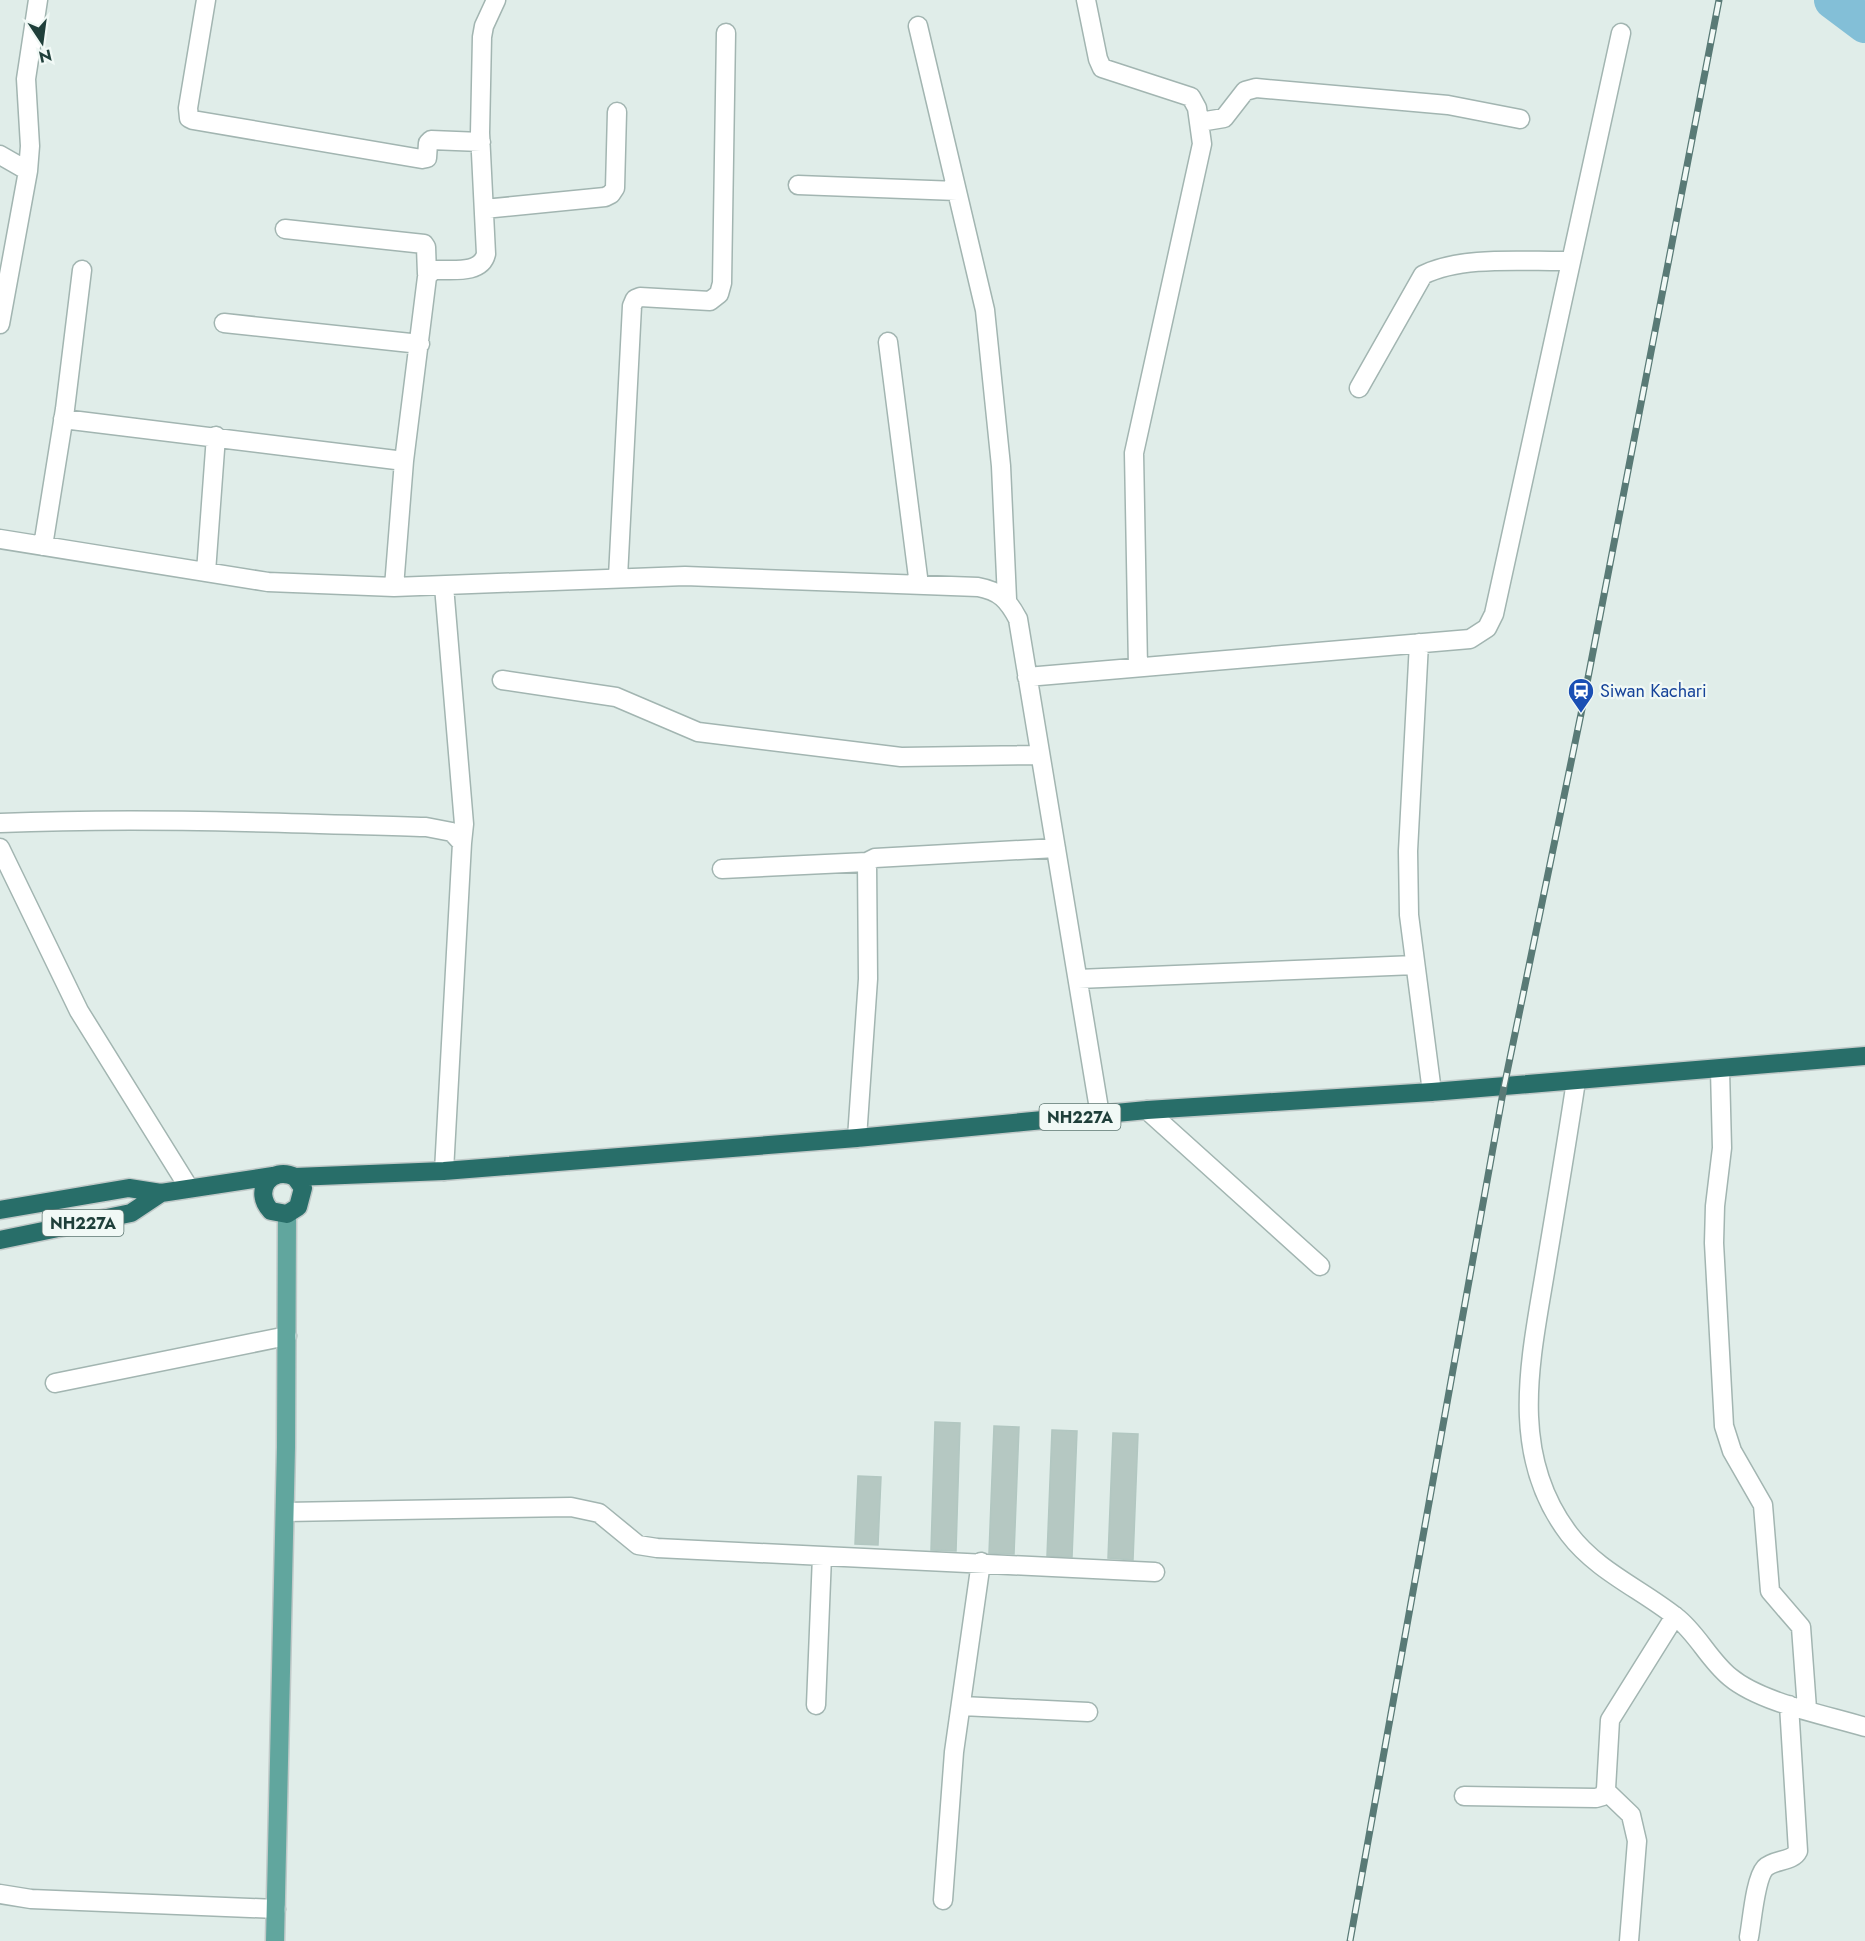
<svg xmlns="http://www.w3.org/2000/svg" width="1865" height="1941" viewBox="0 0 1865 1941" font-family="Jost,sans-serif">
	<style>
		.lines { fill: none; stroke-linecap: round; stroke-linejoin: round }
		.river { stroke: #83bfd7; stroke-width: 38 }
		.building { fill: #b5c8c2; stroke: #b2c7c1; stroke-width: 1.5 }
		.minor-casing { stroke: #a2b5b1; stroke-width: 21 }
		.major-casing { stroke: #c0c9c8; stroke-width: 21 }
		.highway-casing { stroke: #c0c9c8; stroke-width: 21 }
		.minor { stroke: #fff; stroke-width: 18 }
		.major { stroke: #61a69e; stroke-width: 18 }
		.highway { stroke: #286e69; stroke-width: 18 }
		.rail-casing { stroke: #597a76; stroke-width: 7 }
		.rail { stroke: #f1f9f6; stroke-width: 4.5; stroke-dasharray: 14; stroke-linecap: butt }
		.labels { text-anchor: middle; stroke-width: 4.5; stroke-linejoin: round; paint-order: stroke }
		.shield { fill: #f1f9f6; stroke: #5e7772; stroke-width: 1.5 }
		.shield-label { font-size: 16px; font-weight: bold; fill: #1f3f3a }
		.transit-label { font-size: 18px; fill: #164399; stroke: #f1f9f6; text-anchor: start }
	</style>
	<rect width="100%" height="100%" fill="#e0ede9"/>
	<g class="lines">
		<!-- river -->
		<path class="river" d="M1833,0l32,24"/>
	</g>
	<!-- building -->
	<path class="building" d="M935,1422l25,1 -4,128 -25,-1z
		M994,1426l25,1 -5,127 -25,-1z
		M1052,1430l25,1 -5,126 -25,-1z
		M1113,1433l25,1 -5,126 -25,-2z
		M858,1476l23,1 -3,68 -23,-1z"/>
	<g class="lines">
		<!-- minor casing -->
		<g class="minor-casing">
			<path id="minor" d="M206,0l-18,108 1,10 4,2 229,39 5,-1 1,-15 3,-3 50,2
				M1086,0l12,59 4,9 89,29 6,11 5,36 -68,309 4,214
				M918,26l67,284 16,156 6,133
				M1200,122l24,-4 21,-27 11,-3 192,17 72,14
				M0,155l28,16
				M798,185l159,6
				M484,209l121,-12 6,-3 4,-6 2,-76
				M285,229l139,15 2,3 1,27
				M224,323l196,21
				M0,324l28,-153 2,-25 -4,-67 12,-79
				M888,342l31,243
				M1359,388l64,-113c40,-20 103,-13 148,-14
				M63,419l341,42
				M0,539l268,43 126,5 291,-11 293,11c22,4 30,13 40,32l82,496
				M43,546l22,-137 17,-139
				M206,572l10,-136
				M618,577l14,-271 3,-7 5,-2 70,4 9,-7 3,-11 4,-250
				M444,586l20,238 -2,19
				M394,587l10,-126 23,-184 6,-7c17,-1 48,5 53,-16l-6,-121 2,-96 2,-11 12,-26
				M1419,643l-11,208 1,64 23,177
				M1027,677l443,-38 17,-11 7,-14 127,-581
				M502,680l114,17 82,35 203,25 139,-2
				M0,823c142,-6 284,0 426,4l26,5 10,11 -18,328
				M0,848l79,163 110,177
				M722,869l145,-7
				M1078,979l337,-14
				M1720,1070l2,78 -7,58 -1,37 10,183 8,25 31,54 7,86 31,36 6,82
				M1576,1081c-9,60 -19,119 -29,179 -15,94 -41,191 22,274 28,37 72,55 107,83 21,16 33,43 54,60 31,26 96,38 135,50
				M1147,1110l173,156
				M857,1138l11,-159 -1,-117 8,-4 181,-10
				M55,1383l232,-47
				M285,1512l286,-5 28,6 39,32 19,3 498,24
				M816,1705l6,-149
				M962,1706l126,6
				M1606,1791l25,24 6,26 -8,100
				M1464,1796l132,2 7,-2 3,-7 4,-69 65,-104
				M0,1894l31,5 245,10
				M943,1900l11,-148 27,-190
				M1749,1937c3,-15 6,-58 16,-69 9,-9 28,-6 33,-17l-9,-146"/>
		</g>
		<!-- major casing -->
		<g class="major-casing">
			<path id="major" d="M275,1941l11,-494 1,-233"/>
		</g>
		<!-- highway casing -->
		<g class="highway-casing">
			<path id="highway" d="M295,1177l8,11 -5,19 -11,7 -16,-3c-19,-20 0,-46 24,-34l149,-6 413,-33 290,-28 285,-18 433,-36
				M0,1210l129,-22 32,5 112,-17
				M0,1240l131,-27 30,-20"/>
		</g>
		<!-- minor -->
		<use href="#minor" class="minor"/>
		<!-- major -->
		<use href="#major" class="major"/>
		<!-- highway -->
		<use href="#highway" class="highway"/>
		<!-- rail casing -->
		<g class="rail-casing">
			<path id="rail" d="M1350,1941l154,-854 77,-373 138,-714"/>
		</g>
		<!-- rail -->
		<use href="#rail" class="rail"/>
	</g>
	<!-- icons -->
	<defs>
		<g id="station-pin" transform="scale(1.35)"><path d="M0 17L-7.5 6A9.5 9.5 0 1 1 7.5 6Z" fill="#1a4fb4" stroke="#f1f9f6"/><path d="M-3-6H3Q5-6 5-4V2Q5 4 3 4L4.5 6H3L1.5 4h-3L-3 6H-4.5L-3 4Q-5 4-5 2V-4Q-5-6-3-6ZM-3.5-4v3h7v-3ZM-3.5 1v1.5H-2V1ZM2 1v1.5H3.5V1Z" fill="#fff"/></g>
	</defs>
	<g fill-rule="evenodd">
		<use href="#station-pin" x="1581" y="691"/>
	</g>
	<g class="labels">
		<!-- shield labels -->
		<g class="shield">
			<rect x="1039.5" y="1104" width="81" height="26" rx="4.5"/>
			<rect x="42.5" y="1210" width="81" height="26" rx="4.5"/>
		</g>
		<g class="shield-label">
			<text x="1080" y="1123">NH227A</text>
			<text x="83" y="1229">NH227A</text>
		</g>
		<!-- transit labels -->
		<g class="transit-label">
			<text x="1600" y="697">Siwan Kachari</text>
		</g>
	</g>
	<!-- north arrow -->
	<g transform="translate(42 42) rotate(167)" stroke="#f1f9f6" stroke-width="4.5" paint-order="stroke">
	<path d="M0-4.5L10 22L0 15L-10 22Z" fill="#1f3f3a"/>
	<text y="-9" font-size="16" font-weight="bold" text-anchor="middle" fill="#1f3f3a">N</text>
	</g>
</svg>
